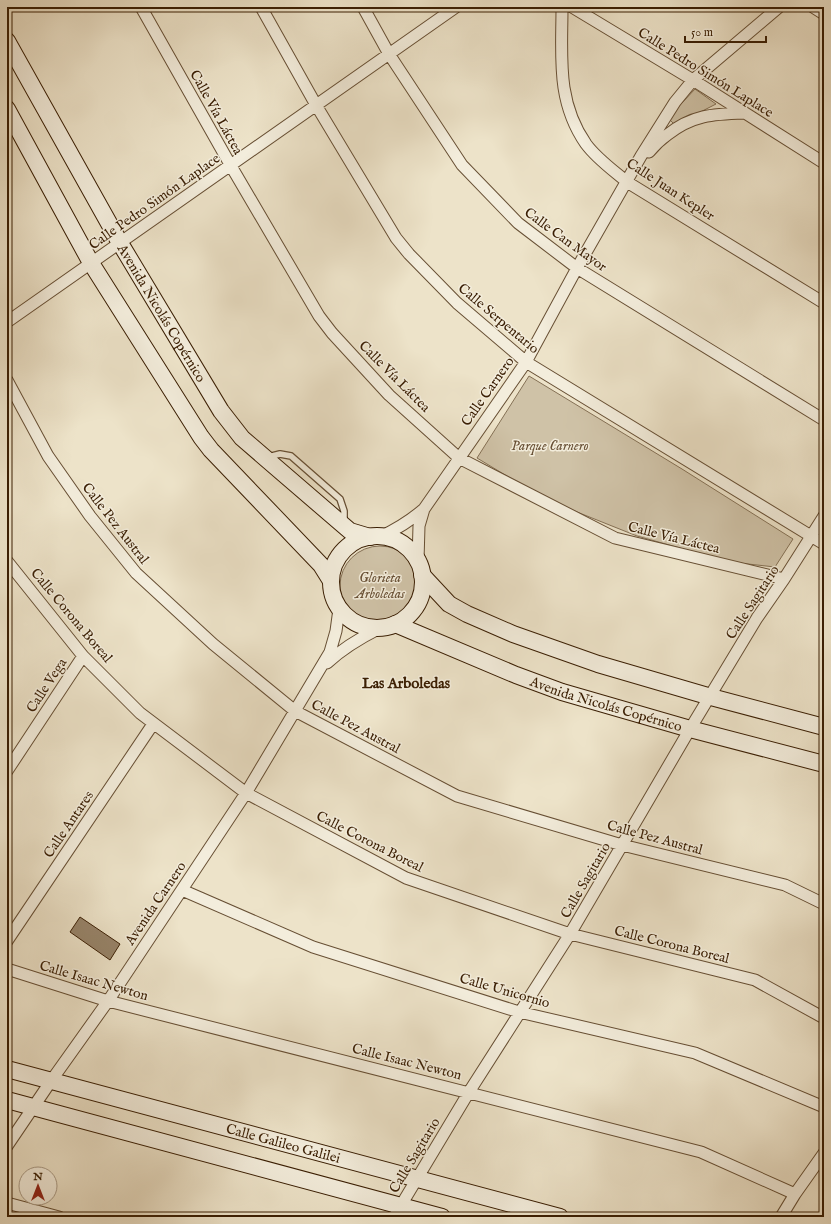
<svg xmlns="http://www.w3.org/2000/svg" width="831" height="1224" viewBox="0 0 831 1224" font-family="'IM FELL English',serif">
	<style>
		.green { fill: #cfc2a7; stroke: #847055 }
		.building { fill: #97846a; stroke: #3a1e03 }
		.lines { fill: none; stroke-linecap: round; stroke-linejoin: round }
		.lane-casing { stroke: #674f34; stroke-width: 8 }
		.street-casing { stroke: #674f34; stroke-width: 13 }
		.secondary-casing { stroke: #3a1e03; stroke-width: 18 }
		.lane { stroke: #f3eddc; stroke-width: 5.5 }
		.street { stroke: #f3eddc; stroke-width: 11 }
		.secondary { stroke: #f3eddc; stroke-width: 16 }
		.labels { text-anchor: middle; stroke-width: 3; stroke-linejoin: round; paint-order: stroke }
		.street-label { font-size: 14px; fill: #3a1e03; stroke: #f3eddc }
		.park-label { font-size: 14px; font-style: italic; fill: #674f34; stroke: #f3eddc }
		.neighbourhood-label { font-size: 15px; font-weight: bold; fill: #3a1e03; stroke: #f3eddc }
	</style>
	<rect width="100%" height="100%" fill="#ede3c9"/>
	<filter id="stains"><feTurbulence type="fractalNoise" baseFrequency=".005" numOctaves="4"/><feColorMatrix values="0 0 0 0 .2 0 0 0 0 .09 0 0 0 0 .02 0 0 0 .5 -.17"/></filter>
	<radialGradient id="worn" r=".72"><stop offset=".6" stop-color="#630" stop-opacity="0"/><stop offset="1" stop-color="#630" stop-opacity=".3"/></radialGradient>
	<!-- green -->
	<path class="green" d="M695,89l21,15 -41,21 -7,-7z
		M529,376l153,93 111,70 -18,28 -45,-5 -93,-26 -60,-24 -47,-22 -53,-32z
		M340 586a40 40 0 1 1 80 0a40 40 0 1 1-80 0Z"/>
	<!-- building -->
	<path class="building" d="M80,917l40,27 -10,16 -40,-28z"/>
	<g class="lines">
		<!-- lane casing -->
		<g class="lane-casing">
			<path id="lane" d="M268,457l12,-3 11,2 49,43 4,12v12"/>
		</g>
		<!-- street casing -->
		<g class="street-casing">
			<path id="street" d="M141,7l90,159 88,150 13,17 57,62 70,63 156,80 169,41
				M261,7l55,98 80,133 13,16 48,49 69,59 298,182
				M363,7l26,47 73,111 56,58 59,45 247,152
				M562,7c0,49 -6,94 24,137 11,15 27,26 41,38l197,121
				M572,7l121,73 131,83
				M813,7l11,7
				M649,152c5,-6 11,-12 18,-17 25,-20 46,-21 77,-22
				M7,322l449,-315
				M7,380l41,76 42,60 46,57 77,71 82,67 162,85 165,49 163,40 39,19
				M380,537c17,-8 30,-16 44,-28l102,-147 51,-94 64,-112 34,-54 18,-22 86,-73
				M7,561l76,95 57,57 106,80 160,85 164,56 185,46 69,38
				M418,561l1,-35 5,-17
				M327,663c16,-15 33,-25 53,-35
				M7,771l76,-115
				M182,890l131,57 206,65 176,41 129,54
				M7,941l146,-217
				M7,969l101,32 593,151 94,42
				M7,1146l44,-65 57,-80 138,-208 84,-141 6,-21 3,-22
				M7,1203l52,14
				M394,1217l75,-125 101,-158 120,-205 67,-111 27,-39 40,-63
				M781,1217l14,-23 29,-41"/>
		</g>
		<!-- secondary casing -->
		<g class="secondary-casing">
			<g id="secondary">
				<path id="s1" d="M7,41l113,202 101,168 21,27 101,87 7,6 20,6"/>
				<path d="M7,109l84,154 110,174 10,13 110,115 10,16"/>
				<circle cx="377" cy="582" r="46"/>
				<path d="M422,575l27,29 18,10 46,20 85,30 113,33 113,30"/>
				<path id="s2" d="M395,624l121,51 46,17 128,37 134,35"/>
				<path id="s3" d="M7,1069l553,148"/>
				<path d="M7,1100l435,117"/>
			</g>
		</g>
		<!-- lane -->
		<use href="#lane" class="lane"/>
		<!-- street -->
		<use href="#street" class="street"/>
		<!-- secondary -->
		<use href="#secondary" class="secondary"/>
	</g>
	<g class="labels">
		<!-- street labels -->
		<g class="street-label">
			<text transform="translate(706 72) rotate(32)" y="5">Calle Pedro Simón Laplace</text>
			<text transform="translate(217 112) rotate(61)" y="5">Calle Vía Láctea</text>
			<text transform="translate(671 189) rotate(33)" y="5">Calle Juan Kepler</text>
			<text transform="translate(154 201) rotate(-35)" y="5">Calle Pedro Simón Laplace</text>
			<text transform="translate(566 239) rotate(36)" y="5">Calle Can Mayor</text>
			<text dy="5" stroke="none"><textPath href="#s1" startOffset="313">Avenida Nicolás Copérnico</textPath></text>
			<text transform="translate(499 318) rotate(40)" y="5">Calle Serpentario</text>
			<text transform="translate(395 376) rotate(45)" y="5">Calle Vía Láctea</text>
			<text transform="translate(487 391) rotate(-55)" y="5">Calle Carnero</text>
			<text transform="translate(116 523) rotate(52)" y="5">Calle Pez Austral</text>
			<text transform="translate(674 537) rotate(14)" y="5">Calle Vía Láctea</text>
			<text transform="translate(752 602) rotate(-57)" y="5">Calle Sagitario</text>
			<text transform="translate(72 615) rotate(50)" y="5">Calle Corona Boreal</text>
			<text transform="translate(46 685) rotate(-57)" y="5">Calle Vega</text>
			<text dy="5" stroke="none"><textPath href="#s2" startOffset="226">Avenida Nicolás Copérnico</textPath></text>
			<text transform="translate(356 726) rotate(28)" y="5">Calle Pez Austral</text>
			<text transform="translate(68 824) rotate(-56)" y="5">Calle Antares</text>
			<text transform="translate(655 837) rotate(15)" y="5">Calle Pez Austral</text>
			<text transform="translate(370 841) rotate(27)" y="5">Calle Corona Boreal</text>
			<text transform="translate(585 880) rotate(-60)" y="5">Calle Sagitario</text>
			<text transform="translate(155 903) rotate(-56)" y="5">Avenida Carnero</text>
			<text transform="translate(672 944) rotate(14)" y="5">Calle Corona Boreal</text>
			<text transform="translate(94 980) rotate(16)" y="5">Calle Isaac Newton</text>
			<text transform="translate(505 990) rotate(16)" y="5">Calle Unicornio</text>
			<text transform="translate(407 1061) rotate(14)" y="5">Calle Isaac Newton</text>
			<text dy="5" stroke="none"><textPath href="#s3" startOffset="286">Calle Galileo Galilei</textPath></text>
			<text transform="translate(414 1155) rotate(-59)" y="5">Calle Sagitario</text>
		</g>
		<!-- park labels -->
		<g class="park-label">
			<text x="550" y="450">Parque Carnero</text>
			<text x="380" y="582">Glorieta<tspan x="380" dy="16">Arboledas</tspan></text>
		</g>
		<!-- neighbourhood labels -->
		<g class="neighbourhood-label">
			<text x="406" y="688">Las Arboledas</text>
		</g>
	</g>
	<!-- margin -->
	<rect width="831" height="1224" fill="none" stroke="#ede3c9" stroke-width="24"/>
	<rect x="8" y="8" width="815" height="1208" fill="none" stroke="#3a1e03" stroke-width="2"/>
	<rect x="12" y="12" width="807" height="1200" fill="none" stroke="#3a1e03"/>
	<!-- north arrow -->
	<g transform="translate(38 1186)"><circle r="19" fill="#f3eddc" stroke="#a99a85"/>
	<path d="M0-3L7 15L0 10L-7 15Z" fill="#8f2418"/>
	<text y="-6" font-size="11" font-weight="bold" text-anchor="middle" fill="#3a1e03">N</text>
	</g>
	<!-- scale -->
	<path d="M685 36v6h81v-6" fill="none" stroke="#3a1e03" stroke-width="2"/>
	<text x="691" y="36" font-size="12" fill="#3a1e03" stroke="#f3eddc" stroke-width="3" paint-order="stroke">50 m</text>
	<rect width="100%" height="100%" filter="url(#stains)"/>
	<rect width="100%" height="100%" fill="url(#worn)"/>
</svg>
